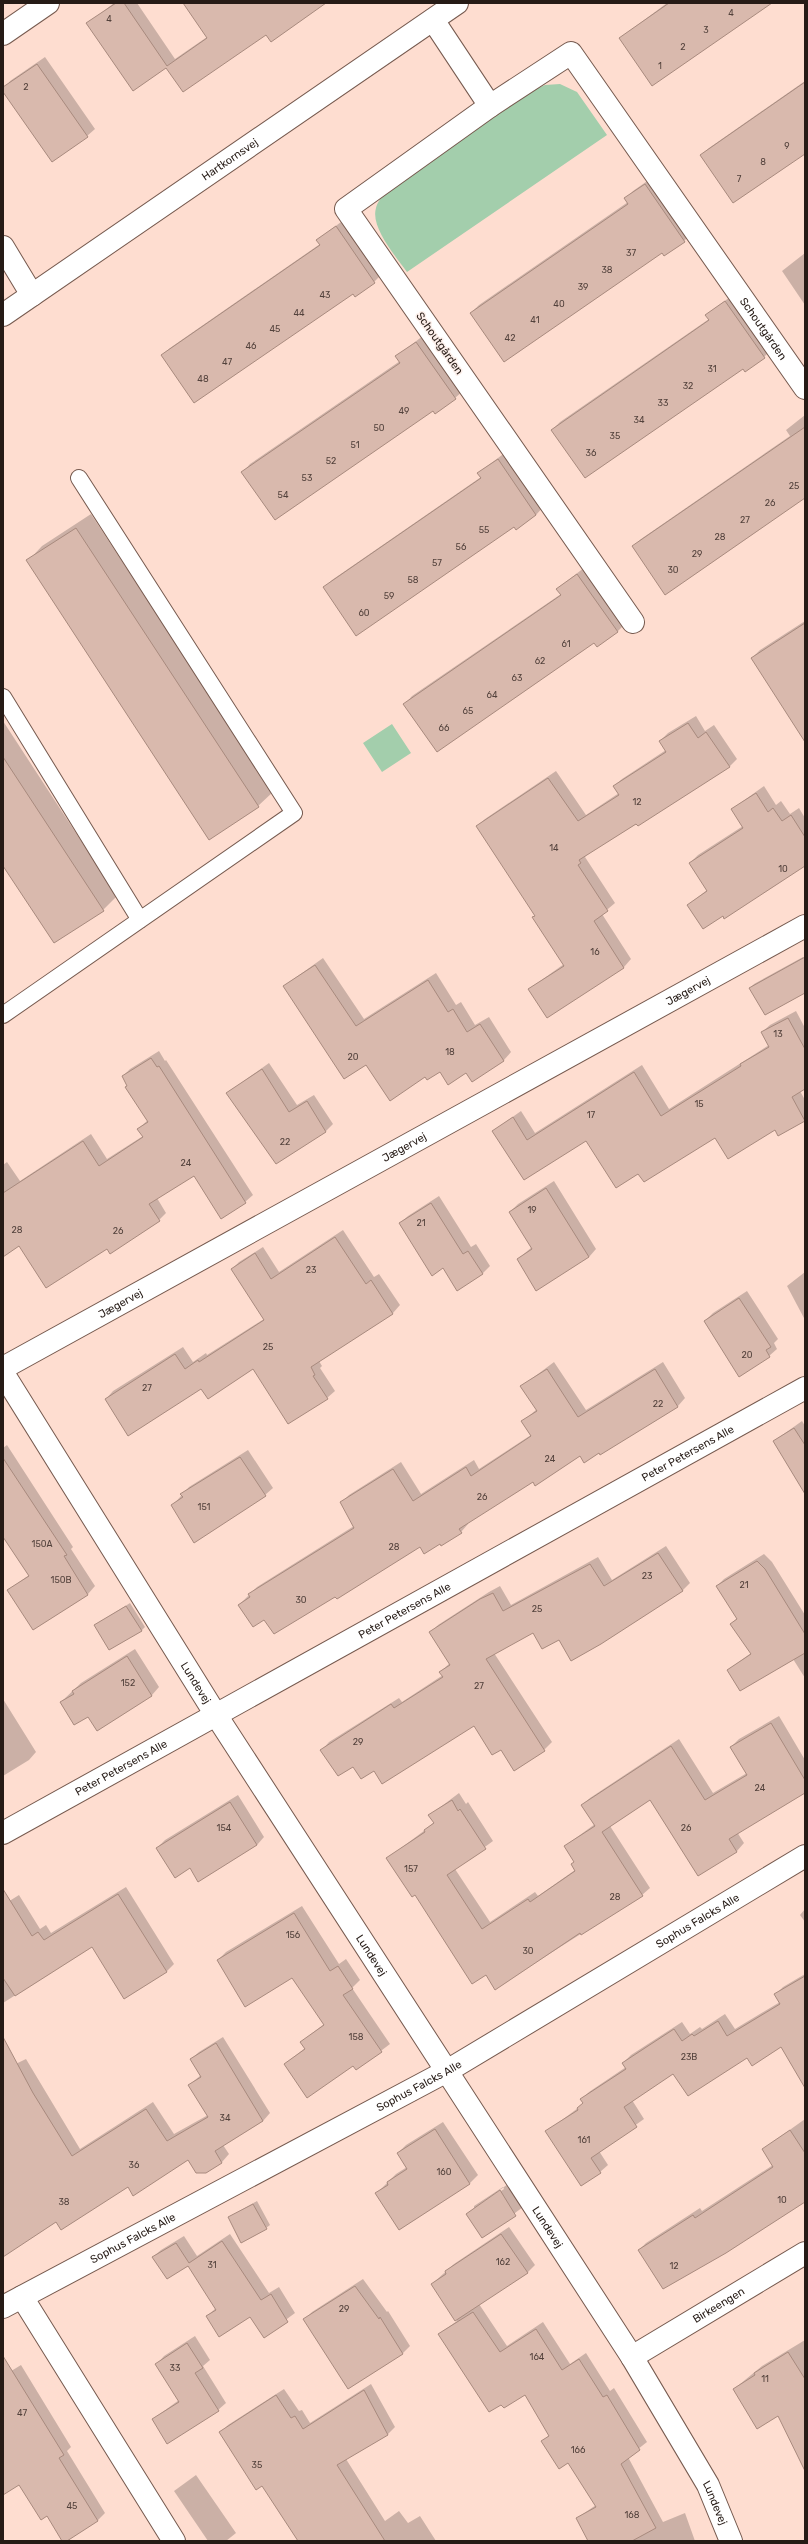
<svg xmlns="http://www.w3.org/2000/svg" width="808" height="2544" viewBox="0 0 808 2544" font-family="Rubik,sans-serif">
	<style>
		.green { fill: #a3ceac }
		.shadow { fill: #0003; fill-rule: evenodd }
		.building { fill: #d9b9ad; stroke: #a88a7e }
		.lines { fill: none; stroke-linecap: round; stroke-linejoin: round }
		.lane-casing { stroke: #765a4f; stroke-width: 18 }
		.street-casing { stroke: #765a4f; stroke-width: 24 }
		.secondary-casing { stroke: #765a4f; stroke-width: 24 }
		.lane { stroke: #fff; stroke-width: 16 }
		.street { stroke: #fff; stroke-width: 22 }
		.secondary { stroke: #fff; stroke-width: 22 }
		.labels { text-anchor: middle; stroke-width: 3; stroke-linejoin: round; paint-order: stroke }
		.number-label { font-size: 9px; fill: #53423c }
		.street-label { font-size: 11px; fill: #261b16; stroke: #fcefea }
	</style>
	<rect width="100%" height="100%" fill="#feddd0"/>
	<!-- green -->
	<path class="green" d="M560,84l17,8 30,43 -200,137c-10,-14 -37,-45 -31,-64 1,-5 5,-10 7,-14l146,-102 16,-7z
		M392,724l19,29 -29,19 -19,-29z"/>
	<!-- shadow -->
	<path class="shadow" d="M114,3h23l38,56 32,-22 -10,-34h128l-58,31 -100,32 -80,-42z
		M667,3h103l-150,35z
		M45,57l50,72 -8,7 -84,-45 7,-10z
		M805,81v72l-104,2 8,-7z
		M653,177l39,56 -8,8 -22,11 -191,61 8,-8 149,-103 -2,-3 7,-8z
		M345,219l37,55 -8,8 -19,13 -2,-3 -191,63 8,-7 150,-104 -3,-4z
		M805,253v52l-23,-34z
		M734,294l38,55 -8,8 -21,11 -191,62 8,-8 149,-103 -3,-4z
		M424,335l39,56 -8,7 -22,12 -190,62 7,-8 150,-103 -3,-5z
		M805,415v82l-172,50 8,-8 149,-103 -4,-6z
		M506,452l37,55 -7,8 -20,13 -1,-3 -191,63 8,-8 149,-103 -3,-4z
		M91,514l182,278 -15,14 -230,-245 14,-15z
		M585,567l40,57 -8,8 -22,10 -190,62 7,-8 149,-102 -4,-5z
		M805,621v95l-53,-58 8,-8z
		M696,716l9,15 9,-6 23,34 -8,8 -142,87 -2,3 30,46 -13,11 29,45 -7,8 -77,49 -18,-27 35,-25 -31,-47 3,-2 -59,-89 8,-7 71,-48 30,44 33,-22 -5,-7 8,-7 44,-29 -6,-9 8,-8z
		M3,721l114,175 -14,14 -100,-46z
		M764,786l12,19 5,-4 9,13 9,-6 6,10v47l-82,50 -35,-10 19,-15 -17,-27 8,-8 45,-29 -11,-17z
		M803,957l2,35 -55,-4 4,-4z
		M323,958l41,61 72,-46 20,32 5,-3 14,23 14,-8 22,35 -7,8 -32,20 -5,-8 -27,-1 -15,5 -59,-13 -82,-77z
		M796,1011l9,17v60l-5,3 5,9 -1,21 -28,8 -61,8 -76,36 -53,-33 -62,39 -31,-48 28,-20 14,22 107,-68 27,44 100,-64 -7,-13 8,-7z
		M159,1051l6,10 1,-1 87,135 -8,7 -51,-28 -37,24 9,15 -7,7 -52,28 -88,-3 -16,9v-89l4,-3 13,19 71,-47 16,25 36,-23 -5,-7 10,-9 -25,-44 7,-7z
		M269,1063l28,42 17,-10 19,29 -7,7 -50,32 -49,-70z
		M554,1181l42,68 -7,8 -71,2 14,-12 -22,-35 8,-8z
		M439,1196l32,51 5,-3 14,22 -7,7 -26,16 -14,-22 -43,-44 8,-7z
		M343,1230l31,47 5,-3 21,31 -7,8 -74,48 3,5 -2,2 15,23 -8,7 -74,-30 -52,20 -95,11 7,-8 70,-44 10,15 13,-9 1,2 57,-36 -32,-50 7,-7 24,-15 16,25z
		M805,1272v48l-18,-34z
		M747,1291l31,48 -4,4 3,6 -8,7 -64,-35 8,-8z
		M554,1362l32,48 77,-48 22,36 -7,8 -78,48 -1,-3 -18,4 -48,26 -66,41 1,2 -7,8 -21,11 -20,3 -155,72 -26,-13 18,-18 97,-61 -12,-24 7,-7 52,-33 20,32 53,-34 5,9 52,-34 -9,-13 15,-13 -15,-23z
		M802,1421l3,5v34l-31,-19z
		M7,1445l66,102 -2,2 24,37 -7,8 -54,35 -26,-39 21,-15 -26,-40v-87z
		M248,1450l25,38 -8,7 -93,11 17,-19z
		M666,1546l24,37 -8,8 -122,48 -26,-8 -40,22 58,89 -8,8 -43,-2 -27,-24 -100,46 -21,-5 -31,-15 7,-8 70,-44 3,4 41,-27 -3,-3 10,-9 -19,-31 7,-7 51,-33 11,-6 11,19 87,-48 14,23z
		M764,1554l8,8 33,53v63l-12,-19 -65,11 23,-17 -20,-29 6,-6 -20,-32 7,-7z
		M130,1603l15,24 -4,4 -46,-6z
		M135,1649l24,38 -7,8 -55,34 -8,-14 -28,-13 20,-19z
		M3,1699l33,53 -7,8 -26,16z
		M779,1716l26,44v32l-68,40 7,11 -7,8 -39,24 -48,-76 -40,27 40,62 -8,7 -146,93 -10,-15 -71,-79 -27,-36 37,-28 9,-8 -4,-7 29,-22 7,11 2,-2 25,39 -38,28 35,53 45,-30 3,4 37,-26v-9l-10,-15 30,-22 -13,-19 8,-7 89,-59 34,54 34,-20 -16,-26 8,-8z
		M238,1795l26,42 -7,8 -67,22 -33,-19 8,-8z
		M126,1887l48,77 -7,7 -42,27 -32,-52 -90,57v-98l16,-10 21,34 6,-4 5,8z
		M302,1906l37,58 7,-5 14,21 -8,8 38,56 -33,25 -3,-5h-69l20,-16 -4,-6 23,-18 -32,-48 -74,-16 8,-8z
		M805,1909v13l-5,-7z
		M805,1974v112l-24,-40 -34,10 -73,17 -42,27 12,19 -45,32 9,14 -8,7 -54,-40 32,-24 6,-6 -3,-2 8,-8 37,-25 -3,-4 8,-8 51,-33 8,12 10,-7 2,2 23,-15 10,15 45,-27 -4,-8 7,-7z
		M223,2037l47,76 -7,8 -40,24 6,9 -7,8 -17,10 -17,-13 -132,62 -53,35v-186l23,-11 54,90 73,-47 21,32 34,-19 -19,-30 12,-10 -10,-16 8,-7z
		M805,2119v82l-166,49 7,-7 54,-35 2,3 71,-46 -10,-16z
		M443,2122l35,53 -8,8 -70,46 -23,-36 19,-19 11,-7 -9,-14 8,-8z
		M508,2184l15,23 -40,30 -16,-23zM503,2187l1,2 -30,20v-3z
		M257,2201l13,24 -4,3 -37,-11z
		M509,2227l26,38 -8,8 -48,31 28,42 36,-24 27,42 16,-11 24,38 4,-3 33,54 -19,15 35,65 22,-9 10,28h-106l-12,-23 19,-13 -28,-43 -25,-21 6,-6 -24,-42 -86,-59 18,-13 -25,-37 22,-20z
		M230,2234l39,59 10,-6 16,26 -31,23 -14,-20h-43l9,-8 -28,-43 -35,-8 8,-7 23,-14 13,20z
		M363,2279l24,33 1,-1 22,35 -7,7 -55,35 -43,-69 7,-7z
		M195,2336l15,24 -7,6 23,37 -8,7 -65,9 26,-19 -22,-36 7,-8z
		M805,2340v107l-27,-32 -44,-26 28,-23z
		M21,2365l50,82 -4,4 38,62 -7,7 -33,21 -18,-27 -28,-30 -16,5v-113z
		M371,2384l24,43 -7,7 -42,25 39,62 14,-10 9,12 12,-7 16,25h-137l-36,-56 -42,-53 7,-7 56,-36 15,22 3,-1 8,13z
		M196,2475l40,58 -10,8h-18l-34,-50z"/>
	<!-- building -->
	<path class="building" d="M116,3h8l43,63 40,-28 -24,-35h143l-55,39 -5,-7 -83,57 -17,-24 -33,23 -47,-68z
		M669,3h103l-120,83 -33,-48z
		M37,64l51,73 -36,25 -49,-70v-5z
		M805,82v72l-72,49 -33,-48z
		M645,184l40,58 -21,14 -2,-3 -158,109 -34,-49 158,-109 -4,-6z
		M336,226l39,57 -20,14 -2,-3 -159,109 -33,-48 159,-110 -4,-5z
		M725,301l40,57 -20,14 -2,-3 -158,109 -34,-48 158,-110 -4,-5z
		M416,342l40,57 -21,15 -2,-3 -158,109 -34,-48 159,-109 -5,-7z
		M805,427v71l-140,97 -33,-49z
		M498,459l38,56 -20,15 -2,-3 -158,109 -33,-49 158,-109 -4,-5z
		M76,528l183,279 -50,33 -183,-280z
		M577,574l41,58 -21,15 -3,-4 -157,109 -34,-48 158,-109 -5,-6z
		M805,623v119l-54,-84z
		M688,723l10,15 8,-6 24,35 -92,59 -2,-2 -57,36 2,3 -3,2 30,46 -14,10 30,47 -77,50 -19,-29 36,-23 -32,-49 3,-1 -59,-90 72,-48 30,43 41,-26 -6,-9 53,-34 -7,-11z
		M3,757l101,154 -50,32 -51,-77z
		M756,793l12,19 5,-4 9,13 9,-6 14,22v29l-81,53 -1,-3 -20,13 -16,-24 20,-14 -18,-28 54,-35 -12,-19z
		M805,957v36l-40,22 -16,-27z
		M315,965l41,61 72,-46 20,32 5,-3 14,23 13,-8 24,37 -32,21 -6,-9 -18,12 -8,-13 -13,8 -2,-3 -35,24 -24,-36 -22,14 -61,-93z
		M788,1018l17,31v40l-13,8 13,24 -27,15 -3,-6 -47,29 -13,-21 -71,44 -6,-8 -22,14 -30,-47 -62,39 -32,-49 21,-14 14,23 107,-68 27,44 80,-50 -1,-2 29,-17 -8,-15z
		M151,1058l6,9 2,-1 87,137 -25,16 -27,-43 -45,28 11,17 -50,33 -3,-5 -61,39 -27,-42 -16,11v-64l80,-52 16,25 44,-29 -6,-8 11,-7 -23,-35 2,-1 -5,-10z
		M262,1069l27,43 18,-11 19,31 -50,32 -50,-71z
		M546,1188l43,69 -53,34 -19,-32 15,-10 -23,-37z
		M431,1203l32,51 5,-3 15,23 -26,17 -14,-23 -11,8 -33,-53z
		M335,1237l31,47 5,-4 22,34 -82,53 4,8 -2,1 15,23 -40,25 -35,-55 -45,30 -7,-10 -73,47 -23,-37 70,-45 10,15 13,-9 1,2 65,-42 -33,-51 24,-16 16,26z
		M739,1298l32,49 -5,3 4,7 -31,20 -35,-56z
		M547,1369l31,48 77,-48 23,38 -78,48 -1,-2 -15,10 -4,-7 -45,30 -2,-4 -74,47 3,4 -21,13 -1,-2 -16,10 -4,-7 -83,52 -2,-2 -61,37 -10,-14 -11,7 -15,-22 12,-8 -2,-3 106,-66 -14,-26 53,-33 20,32 53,-34 5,9 60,-40 -10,-15 16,-10 -17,-25z
		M794,1428l11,17v49l-32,-53z
		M240,1457l26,39 -72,47 -23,-38 12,-8 -3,-3z
		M3,1458l64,97 -3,1 24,39 -55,35 -26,-40 22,-14 -26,-39z
		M658,1553l25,38 -82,53 -30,17 -12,-21 -17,9 -9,-16 -47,26 59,92 -31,20 -13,-21 -9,5 -18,-29 -92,58 -8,-13 -13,8 -8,-12 -15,9 -18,-26 71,-46 3,4 49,-31 -4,-5 11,-7 -21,-33 51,-33 13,-6 10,18 87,-47 14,22z
		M757,1561l8,8 40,65v19l-65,38 -13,-21 24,-16 -21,-30 7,-5 -21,-33z
		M126,1606l16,25 -33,19 -15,-25z
		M127,1656l25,40 -55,35 -9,-14 -14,8 -14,-23 14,-8 -2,-3z
		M771,1723l34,57v13l-76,46 8,13 -39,24 -48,-76 -48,32 41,64 -62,39 -1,-2 -85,57 -9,-15 -14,9 -57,-89 -3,2 -26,-39 39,-26 -1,-2 10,-7 -6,-8 24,-15 6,11 2,-2 26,40 -39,26 35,54 46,-30 2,3 45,-31 -4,-7 3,-2 -10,-16 31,-20 -14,-21 90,-59 34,54 42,-25 -17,-28z
		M230,1802l27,43 -59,37 -8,-14 -15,10 -19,-30z
		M3,1889l29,47 6,-4 6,8 74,-46 49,78 -43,27 -32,-52 -77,49 -12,-18z
		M294,1913l36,58 8,-5 15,23 -10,6 39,57 -26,18 -3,-4 -46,32 -23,-34 21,-15 -5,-7 24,-17 -32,-47 -47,29 -28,-47z
		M805,1976v112l-24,-41 -29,19 -5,-8 -59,38 -15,-22 -49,33 13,20 -46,31 10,15 -20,13 -36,-55 33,-21 -1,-2 6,-5 -3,-4 46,-30 -4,-6 52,-34 8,12 10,-7 2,2 24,-15 9,15 53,-32 -6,-10z
		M3,2037l30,56 39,63 74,-47 21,32 41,-24 -20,-32 13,-8 -11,-18 26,-16 47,78 -48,30 7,12 -16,10h-10l-8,-13 -55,36 -5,-9 -67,43 -5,-8 -53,35z
		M435,2129l35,55 -71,46 -24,-37 13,-8 -1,-3 20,-13 -10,-16z
		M790,2130l15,23v49l-79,51 -63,36 -25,-39 55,-35 2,3 78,-51 -11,-18z
		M500,2190l16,26 -34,22 -16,-24z
		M253,2204l14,25 -26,14 -13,-26z
		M501,2234l27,39 -73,48 -24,-37 15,-10 -1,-3z
		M222,2241l39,59 10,-6 17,28 -24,16 -14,-21 -31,20 -13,-21 10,-6 -28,-44 -21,13 -15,-22 24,-14 13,20z
		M355,2286l24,33 1,-2 23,37 -55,35 -45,-70z
		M473,2312l27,40 36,-23 26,41 17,-11 24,38 4,-2 33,55 -19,14 35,64 -24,13h-44l-12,-23 20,-11 -28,-44 -9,6 -18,-28 8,-5 -24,-41 -21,13 -3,-3 -12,7 -51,-78z
		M187,2343l16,25 -8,5 24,38 -52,33 -15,-25 27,-17 -24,-38z
		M788,2352l17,27v92l-27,-55 -21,13 -24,-40 22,-14 -1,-2z
		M3,2356l61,99 -5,3 39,63 -31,20h-5l-15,-25 -6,4 -22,-35 -16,10z
		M364,2390l24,45 -51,30 48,76h-87l-36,-55 -6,4 -37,-58 57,-37 15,23 4,-2 8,13z"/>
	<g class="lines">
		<!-- lane casing -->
		<g class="lane-casing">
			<path id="lane" d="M3,697l137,223
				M3,1015l291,-202 -215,-335"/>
		</g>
		<!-- street casing -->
		<g class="street-casing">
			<g id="street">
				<path d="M433,20l57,86"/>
				<path d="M3,34l45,-31"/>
				<path d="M3,247l29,48"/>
				<path id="s1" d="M633,622l-287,-413 144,-103 81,-53 234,335"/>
				<path id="s2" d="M3,1368l802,-442"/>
				<path id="s3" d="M3,1373l213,342 416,642 76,128 23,56"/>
				<path id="s4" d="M3,1833l802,-445"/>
				<path d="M22,2297l152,244"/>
				<path id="s5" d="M3,2307l444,-236 358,-215"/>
				<path id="s6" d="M632,2357l173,-104"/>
			</g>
		</g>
		<!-- secondary casing -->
		<g class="secondary-casing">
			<g id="secondary">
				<path id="s7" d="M3,315l454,-312"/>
			</g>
		</g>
		<!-- lane -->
		<use href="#lane" class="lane"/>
		<!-- street -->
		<use href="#street" class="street"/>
		<!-- secondary -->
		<use href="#secondary" class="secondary"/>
	</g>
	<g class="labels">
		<!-- number labels -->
		<g class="number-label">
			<text x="731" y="16">4</text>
			<text x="109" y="22">4</text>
			<text x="706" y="33">3</text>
			<text x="683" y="50">2</text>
			<text x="660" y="69">1</text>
			<text x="26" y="90">2</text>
			<text x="787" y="149">9</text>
			<text x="763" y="165">8</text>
			<text x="739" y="182">7</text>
			<text x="631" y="256">37</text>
			<text x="607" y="273">38</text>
			<text x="583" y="290">39</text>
			<text x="325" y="298">43</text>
			<text x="559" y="307">40</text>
			<text x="299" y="316">44</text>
			<text x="535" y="323">41</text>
			<text x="275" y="332">45</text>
			<text x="510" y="341">42</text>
			<text x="251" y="349">46</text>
			<text x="227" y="365">47</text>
			<text x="712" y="372">31</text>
			<text x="203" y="382">48</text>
			<text x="688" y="389">32</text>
			<text x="663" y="406">33</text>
			<text x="404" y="414">49</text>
			<text x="639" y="423">34</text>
			<text x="379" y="431">50</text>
			<text x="615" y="439">35</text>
			<text x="355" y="448">51</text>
			<text x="591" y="456">36</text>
			<text x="331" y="464">52</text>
			<text x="307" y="481">53</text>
			<text x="794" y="489">25</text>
			<text x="283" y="498">54</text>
			<text x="770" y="506">26</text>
			<text x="745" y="523">27</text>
			<text x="484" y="533">55</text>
			<text x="720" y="540">28</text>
			<text x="461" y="550">56</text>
			<text x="697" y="557">29</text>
			<text x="437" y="566">57</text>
			<text x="673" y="573">30</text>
			<text x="413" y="583">58</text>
			<text x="389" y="599">59</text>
			<text x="364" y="616">60</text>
			<text x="566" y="647">61</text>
			<text x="540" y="664">62</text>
			<text x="517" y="681">63</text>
			<text x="492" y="698">64</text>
			<text x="468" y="714">65</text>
			<text x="444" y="731">66</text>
			<text x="637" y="805">12</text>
			<text x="554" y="851">14</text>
			<text x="783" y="872">10</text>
			<text x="595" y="955">16</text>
			<text x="778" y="1037">13</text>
			<text x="450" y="1055">18</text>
			<text x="353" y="1060">20</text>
			<text x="699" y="1107">15</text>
			<text x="591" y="1118">17</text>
			<text x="285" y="1145">22</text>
			<text x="186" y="1166">24</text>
			<text x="532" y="1213">19</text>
			<text x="421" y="1226">21</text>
			<text x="17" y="1233">28</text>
			<text x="118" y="1234">26</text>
			<text x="311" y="1273">23</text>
			<text x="268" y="1350">25</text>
			<text x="747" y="1358">20</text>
			<text x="147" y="1391">27</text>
			<text x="658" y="1407">22</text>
			<text x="550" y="1462">24</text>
			<text x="482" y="1500">26</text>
			<text x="204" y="1510">151</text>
			<text x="42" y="1547">150A</text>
			<text x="394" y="1550">28</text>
			<text x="647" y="1579">23</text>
			<text x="61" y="1583">150B</text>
			<text x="744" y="1588">21</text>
			<text x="301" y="1603">30</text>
			<text x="537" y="1612">25</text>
			<text x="128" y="1686">152</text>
			<text x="479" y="1689">27</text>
			<text x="358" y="1745">29</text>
			<text x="760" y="1791">24</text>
			<text x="224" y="1831">154</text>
			<text x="686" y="1831">26</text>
			<text x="411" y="1872">157</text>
			<text x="615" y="1900">28</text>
			<text x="293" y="1938">156</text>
			<text x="528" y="1954">30</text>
			<text x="356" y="2040">158</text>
			<text x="689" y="2060">23B</text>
			<text x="225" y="2121">34</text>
			<text x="584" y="2143">161</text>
			<text x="134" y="2168">36</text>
			<text x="444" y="2175">160</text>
			<text x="782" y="2203">10</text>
			<text x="64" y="2205">38</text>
			<text x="503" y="2265">162</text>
			<text x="212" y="2268">31</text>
			<text x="674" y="2269">12</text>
			<text x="344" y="2312">29</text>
			<text x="537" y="2360">164</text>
			<text x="175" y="2371">33</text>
			<text x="765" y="2382">11</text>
			<text x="22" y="2416">47</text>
			<text x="578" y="2453">166</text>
			<text x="257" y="2468">35</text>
			<text x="72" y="2509">45</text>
			<text x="632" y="2518">168</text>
		</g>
		<!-- street labels -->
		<g class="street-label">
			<text dy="4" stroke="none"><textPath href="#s7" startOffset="275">Hartkornsvej</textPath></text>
			<text dy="4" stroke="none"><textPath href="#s1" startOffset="1113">Schoutgården</textPath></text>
			<text transform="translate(440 343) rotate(55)" y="4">Schoutgården</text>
			<text dy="4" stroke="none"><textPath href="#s2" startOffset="782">Jægervej</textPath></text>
			<text dy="4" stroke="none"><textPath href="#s2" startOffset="458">Jægervej</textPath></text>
			<text dy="4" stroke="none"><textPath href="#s2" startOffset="134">Jægervej</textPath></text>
			<text dy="4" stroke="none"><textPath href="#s4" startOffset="783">Peter Petersens Alle</textPath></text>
			<text dy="4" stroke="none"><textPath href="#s4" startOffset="459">Peter Petersens Alle</textPath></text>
			<text dy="4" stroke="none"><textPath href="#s3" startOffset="365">Lundevej</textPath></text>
			<text dy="4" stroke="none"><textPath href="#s4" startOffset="135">Peter Petersens Alle</textPath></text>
			<text dy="4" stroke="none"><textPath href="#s5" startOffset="795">Sophus Falcks Alle</textPath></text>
			<text dy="4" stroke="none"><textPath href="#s3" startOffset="689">Lundevej</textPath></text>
			<text dy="4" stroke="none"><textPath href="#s5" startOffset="471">Sophus Falcks Alle</textPath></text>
			<text dy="4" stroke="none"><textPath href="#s3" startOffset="1013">Lundevej</textPath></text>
			<text dy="4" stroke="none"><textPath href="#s5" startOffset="147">Sophus Falcks Alle</textPath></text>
			<text dy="4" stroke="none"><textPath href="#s6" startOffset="101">Birkeengen</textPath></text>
			<text dy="4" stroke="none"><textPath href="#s3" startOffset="1336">Lundevej</textPath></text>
		</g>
	</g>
	<!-- border -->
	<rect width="808" height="2544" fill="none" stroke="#261b16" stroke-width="8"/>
</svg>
